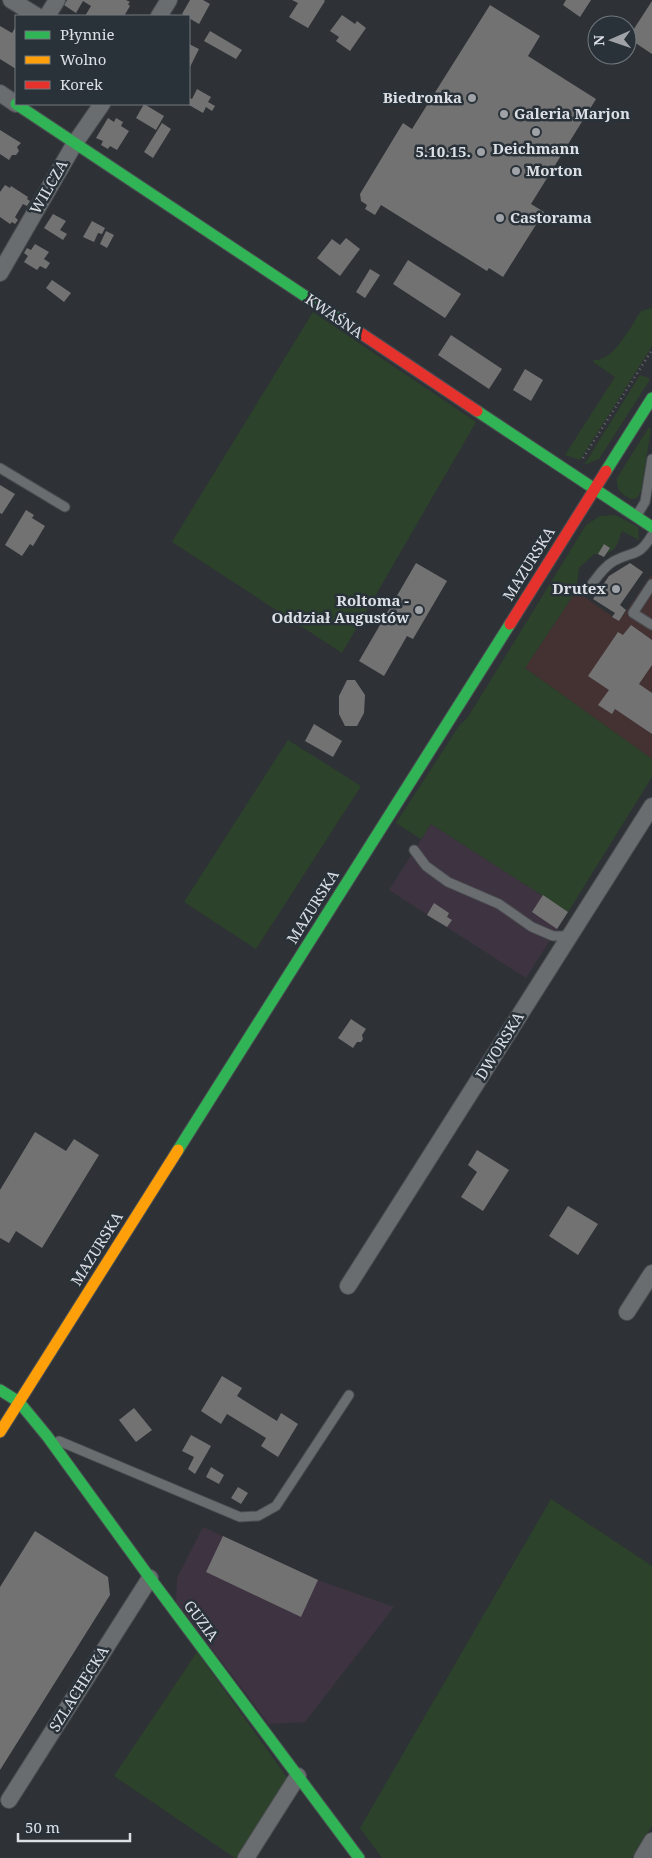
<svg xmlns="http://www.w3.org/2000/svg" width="652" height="1858" viewBox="0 0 652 1858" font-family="'Noto Serif',serif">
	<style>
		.industrial { fill: #3e3340 }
		.education { fill: #443233 }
		.green { fill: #2c422a }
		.building { fill: #737273 }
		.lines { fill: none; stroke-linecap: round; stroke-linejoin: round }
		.lane-casing { stroke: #4a4d52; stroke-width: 11 }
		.street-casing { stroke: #4a4d52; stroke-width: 18 }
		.fast-casing { stroke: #4a4d52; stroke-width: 13 }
		.slow-casing { stroke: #4a4d52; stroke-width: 13 }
		.jam-casing { stroke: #4a4d52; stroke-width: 13 }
		.path { stroke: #686b6d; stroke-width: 2.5; stroke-dasharray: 1 4; stroke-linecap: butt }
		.lane { stroke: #6a6d6f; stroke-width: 9 }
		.street { stroke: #6a6d6f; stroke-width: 16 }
		.fast { stroke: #30b455; stroke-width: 11 }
		.slow { stroke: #ff9f0a; stroke-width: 11 }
		.jam { stroke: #e5322d; stroke-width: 11 }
		.poi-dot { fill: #9fa3a8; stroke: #2a3239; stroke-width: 2 }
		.labels { text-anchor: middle; stroke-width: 5; stroke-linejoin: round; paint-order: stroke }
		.poi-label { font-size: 15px; font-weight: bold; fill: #dce0e5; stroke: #2a3239; text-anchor: end }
		.street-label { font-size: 15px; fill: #dce0e5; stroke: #2a3239 }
	</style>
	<rect width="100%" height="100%" fill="#2e3236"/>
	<!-- industrial -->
	<path class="industrial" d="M431,824l137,88 -42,66 -137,-88z
		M203,1527l115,53 76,27 -89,115 -36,2 -93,-122 1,-24z"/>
	<!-- education -->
	<path class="education" d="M652,574v185l-127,-91 51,-77 43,30z"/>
	<!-- green -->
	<path class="green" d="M652,308v38l-72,114 -15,-5 50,-78 -22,-15 1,-2c20,1 37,-34 47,-49z
		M313,312l163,110 -134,231 -170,-111z
		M640,375l9,3v3l-50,78 -15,6z
		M649,427l2,2 -10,62 -4,7 -6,1c-10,-5 -15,-9 -14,-21z
		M615,515l23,12 1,13 -17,-9c-4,9 -4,19 -15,22l3,-5 -6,-3 -6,9h-4l-15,14 -3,23 -51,77 127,91v18l-84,135 -137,-88 -10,15 -25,-16 63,-97 9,-9 118,-192 14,-9z
		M288,740l73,46 -105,163 -72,-47z
		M551,1499l101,67v260l-20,32h-250l-22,-30z
		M197,1652l91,127 -49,79h-4l-121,-82z"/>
	<!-- building -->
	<path class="building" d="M67,0h59l4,2 -2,2 2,2 -6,10h-39l6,-10 -8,-5 -7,12 -12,-8z
		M190,0h13l7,4 -11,20 -17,-10z
		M292,0h32l1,1 -17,27 -19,-11 9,-14z
		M566,0h25l-11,17 -17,-12z
		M652,1v53l-24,-16z
		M490,5l50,31 -12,20 68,43 -65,105 13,8 -41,65 -14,-9 -2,3 -106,-66 -6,10 -10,-6 2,-4 -6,-4 -1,-7 43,-71 9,6z
		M342,15l13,9 2,-3 9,7 -16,23 -14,-10 3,-4 -9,-6z
		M0,26l12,7 4,-7v43l-16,-10z
		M210,31l32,19 -6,9 -32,-18z
		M189,44l10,5 -10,20z
		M197,89l14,8 -3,5 7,4 -3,5 -6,-4 -3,6 -14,-8v-7l3,1z
		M144,104l20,12 -8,14 -20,-12z
		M108,118l6,4 2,-4 7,4 -2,4 8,5 -12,19 -7,-4 -2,3 -7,-4 2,-4 -7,-3z
		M162,123l9,6 -18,29 -9,-6z
		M0,130l21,13 -4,4 2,4 -3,4h-4l-3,5 -9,-6z
		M5,185l5,3 1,-2 17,11 -1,2 3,2 -3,5 -4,-2 -8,13 3,3 -3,4 -3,-2 -2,2 -10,-7v-25z
		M53,214l13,7 -6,9 7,4 -4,6 -19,-12z
		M92,221l13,7 -3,6 -4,-1 -4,9 -11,-5z
		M106,231l8,4 -7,13 -7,-4z
		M346,238l14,11 -20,27 -23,-18 15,-19 8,6z
		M35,244l14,8 -5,7 6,4 -4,6 -6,-3 -3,4 -13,-8 4,-6 -4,-3 3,-5 4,2z
		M408,260l53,34 -16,24 -52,-34z
		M370,269l10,6 -15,23 -9,-6z
		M52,280l19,13 -7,9 -18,-14z
		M451,335l51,34 -13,20 -51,-34z
		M525,369l18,11 -12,21 -18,-11z
		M0,485l15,9 -13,20 -2,-1z
		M26,510l8,5 -2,3 13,8 -12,20 -3,-2 -8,12 -17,-11z
		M604,544l6,4 -6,9 -6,-3z
		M416,563l31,18 -34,58 -6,-3 -23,40 -25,-15z
		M630,563l13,9 -23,33 6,5 -7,11 -7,-4 3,-4 -22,-14 16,-23z
		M631,625l21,15v25l-13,19 13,9v41l-37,-25 -3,5 -14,-9 11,-15 -21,-14 30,-44 5,3z
		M347,680h8l10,15 -1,18 -7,13h-12l-6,-12v-18z
		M314,724l28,17 -9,16 -28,-16z
		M543,895l25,17 -11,17 -25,-17z
		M434,903l15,10 -2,4 5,3 -5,7 -20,-12z
		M351,1019l15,10 -4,6 1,4 -2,3h-4l-4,6 -15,-10z
		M35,1132l31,19 8,-12 25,16 -57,93 -26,-17 -7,12 -9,-5v-48z
		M477,1150l32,20 -26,41 -22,-14 16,-25 -9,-7z
		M568,1206l30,18 -20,31 -29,-19z
		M222,1376l20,12 -5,8 40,25 4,-8 17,11 -20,33 -17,-11 5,-8 -39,-24 -6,10 -20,-13z
		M134,1408l18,22 -16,12 -17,-22z
		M191,1435l20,11 -16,28 -7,-5 6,-12 -12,-6z
		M211,1467l13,8 -5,9 -13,-7z
		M238,1487l10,6 -7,11 -10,-6z
		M35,1531l73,46 2,18 -110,175v-183z
		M223,1536l95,44 -17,37 -95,-45z"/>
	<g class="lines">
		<!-- lane casing -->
		<g class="lane-casing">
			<path id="lane" d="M0,468l65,39
				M637,515l8,-13 7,-43
				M652,584l-19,29 19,12
				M589,588c7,-9 14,-21 25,-27 21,-11 24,-3 38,-26
				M414,850l12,16 22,16 51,22 33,23 21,9h16
				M59,1441l181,76 18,-1 18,-10 73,-111"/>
		</g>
		<!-- street casing -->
		<g class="street-casing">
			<path id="street" d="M11,0l26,16
				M47,16l10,-16
				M159,16l10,-16
				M0,93l16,11
				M0,273l75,-130 27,-39
				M348,1286l304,-480
				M627,1312l25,-39
				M9,1800l141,-222
				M246,1858l52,-82
				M642,1858l10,-17"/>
		</g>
		<!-- fast casing -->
		<g class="fast-casing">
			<path id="fast" d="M16,104l328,218
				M477,411l175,116
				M606,471l46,-73
				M178,1150l332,-526
				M0,1390l19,12 28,34 103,142 209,280"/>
		</g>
		<!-- slow casing -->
		<g class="slow-casing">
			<path id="slow" d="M0,1432l178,-282"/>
		</g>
		<!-- jam casing -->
		<g class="jam-casing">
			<path id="jam" d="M344,322l133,89
				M510,624l96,-153"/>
		</g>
		<!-- path -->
		<path class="path" d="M583,458l69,-108"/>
		<!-- lane -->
		<use href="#lane" class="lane"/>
		<!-- street -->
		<use href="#street" class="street"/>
		<!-- fast -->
		<use href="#fast" class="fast"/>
		<!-- slow -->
		<use href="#slow" class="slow"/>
		<!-- jam -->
		<use href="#jam" class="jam"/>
	</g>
	<!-- markers -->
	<g class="poi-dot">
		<circle cx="472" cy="98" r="5"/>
		<circle cx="504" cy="114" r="5"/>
		<circle cx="536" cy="132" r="5"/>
		<circle cx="481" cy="152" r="5"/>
		<circle cx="516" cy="171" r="5"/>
		<circle cx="500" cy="218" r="5"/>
		<circle cx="616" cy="589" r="5"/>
		<circle cx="419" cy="610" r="5"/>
	</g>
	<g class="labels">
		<!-- poi labels -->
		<g class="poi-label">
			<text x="462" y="103">Biedronka</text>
			<text x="514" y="119" text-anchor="start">Galeria Marjon</text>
			<text x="536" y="154" text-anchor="middle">Deichmann</text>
			<text x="471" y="157">5.10.15.</text>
			<text x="526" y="176" text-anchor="start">Morton</text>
			<text x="510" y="223" text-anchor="start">Castorama</text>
			<text x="606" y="594">Drutex</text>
			<text x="409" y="606">Roltoma -<tspan x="409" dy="17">Oddział Augustów</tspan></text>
		</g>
		<!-- street labels -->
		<g class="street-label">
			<text transform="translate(49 187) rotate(-60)" y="5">WILCZA</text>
			<text transform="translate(334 316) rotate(34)" y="5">KWAŚNA</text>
			<text transform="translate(529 564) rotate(-58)" y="5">MAZURSKA</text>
			<text transform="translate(313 907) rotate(-58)" y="5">MAZURSKA</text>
			<text transform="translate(500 1046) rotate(-58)" y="5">DWORSKA</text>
			<text transform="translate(97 1249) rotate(-58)" y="5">MAZURSKA</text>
			<text transform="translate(201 1621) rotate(53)" y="5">GUZIA</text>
			<text transform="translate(79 1689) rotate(-58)" y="5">SZLACHECKA</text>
		</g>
	</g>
	<!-- legend -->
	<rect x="15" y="15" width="175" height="90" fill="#2a3239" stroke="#71787e"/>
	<rect x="25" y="31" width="25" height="8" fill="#30b455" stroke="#71787e"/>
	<text x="60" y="40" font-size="15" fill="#dce0e5">Płynnie</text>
	<rect x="25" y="56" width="25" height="8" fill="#ff9f0a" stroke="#71787e"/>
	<text x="60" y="65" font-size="15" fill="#dce0e5">Wolno</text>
	<rect x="25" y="81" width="25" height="8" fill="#e5322d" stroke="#71787e"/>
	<text x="60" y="90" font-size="15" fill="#dce0e5">Korek</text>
	<!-- north arrow -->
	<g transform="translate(612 40) rotate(268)"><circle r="24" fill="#2a3239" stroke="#71787e"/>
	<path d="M0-4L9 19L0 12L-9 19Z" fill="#9fa3a8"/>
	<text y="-8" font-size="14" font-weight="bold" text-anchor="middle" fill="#dce0e5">N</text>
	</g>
	<!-- scale -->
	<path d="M18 1833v8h112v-8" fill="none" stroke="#dce0e5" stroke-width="2.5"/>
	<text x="25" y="1833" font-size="15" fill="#dce0e5" stroke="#2a3239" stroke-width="4" paint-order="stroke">50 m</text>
</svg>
